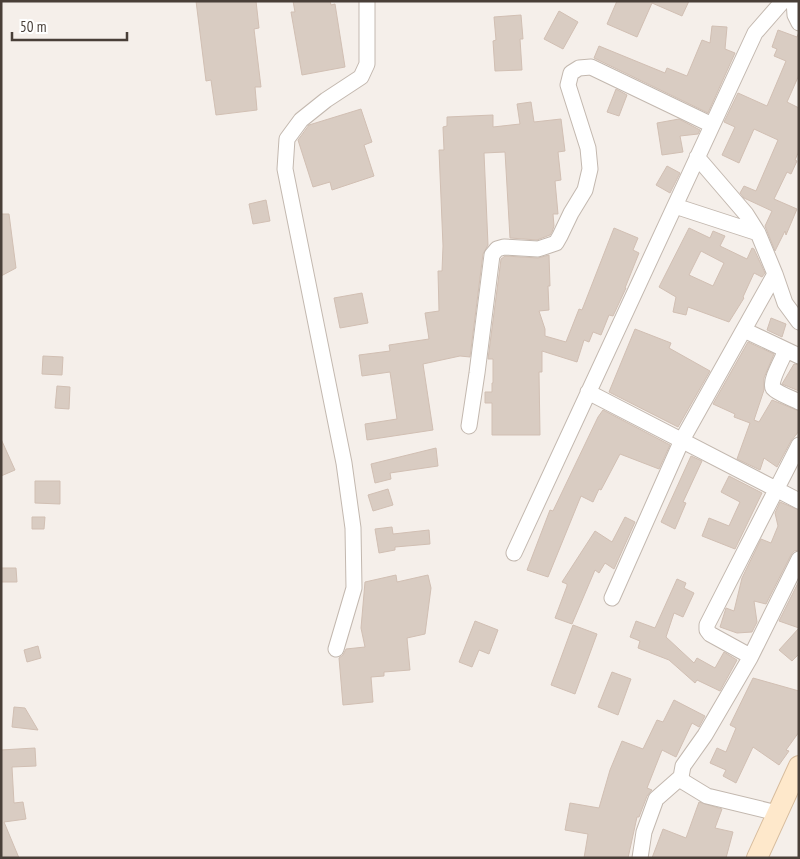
<svg xmlns="http://www.w3.org/2000/svg" width="800" height="859" viewBox="0 0 800 859" font-family="'PT Sans Narrow',sans-serif">
	<style>
		.building { fill: #d9ccc2; stroke: #d1bfb3; fill-rule: evenodd }
		.lines { fill: none; stroke-linecap: round; stroke-linejoin: round }
		.street-casing { stroke: #c3b8af; stroke-width: 17 }
		.secondary-casing { stroke: #d7bc9d; stroke-width: 22 }
		.street { stroke: #fff; stroke-width: 15 }
		.secondary { stroke: #fee8cb; stroke-width: 20 }
	</style>
	<rect width="100%" height="100%" fill="#f5efea"/>
	<!-- building -->
	<path class="building" d="M196,1h60l3,27 -5,1 7,58h-6l2,23 -41,5 -5,-35 -5,1z
		M293,1h37l1,4 4,-1 10,63 -43,8 -11,-63h4z
		M617,1h72l-7,15 -30,-13 -15,34 -30,-13z
		M559,11l19,11 -15,27 -19,-10z
		M521,15l2,24h-3l2,31 -27,1 -2,-30 3,-1 -2,-23z
		M712,26l15,1 -2,22 10,4 -27,60 -114,-55 5,-12 66,27 2,-5 20,8 15,-36 8,3z
		M778,30l19,7 2,-5v43l-12,27 12,6v43l-4,9 2,1 -6,13 -4,-2 -13,27 23,10 -11,26 -1,-4 -10,20 -10,-25 7,-15 -28,-13 -4,-5 4,-7 12,5 22,-51 -24,-11 -15,34 -17,-8 13,-28 -11,-5 14,-29 29,13 19,-45 -12,-5 3,-7 -5,-2z
		M616,89l11,6 -8,21 -12,-4z
		M531,102l3,20 27,-3 4,32 -7,1 3,28 -6,1 3,33h-5l1,12 -2,6 -2,3 -13,5 -27,-2 -5,-86 -21,1 4,92 -5,9 -13,103 -10,-1 -37,8 10,66 -66,10 -2,-16 32,-5 -7,-47 -28,4 -3,-21 31,-4 -1,-6 40,-6 -4,-26 14,-2 -1,-40h4l1,-25 -4,-96h5l-1,-23 4,-1v-9l46,-2v12l27,-3 -3,-20z
		M361,109l11,33 -8,3 10,31 -42,14 -2,-8 -17,5 -15,-47 11,-15z
		M679,119l21,11 -2,4 -18,2 3,16 -21,3 -5,-32z
		M667,166l13,7 -10,20 -14,-8z
		M266,200l4,21 -17,3 -4,-20z
		M1,214h8l7,54 -15,8z
		M614,228l24,10 -5,12 6,3 -14,35h1l-13,28 -4,-1 -8,20 -8,-3 -4,10 -5,-2 -7,22 -35,-11v21h-3l1,63h-48v-32h-7v-11h7v-9h1v-24h-5l13,-100 4,-3 33,2 11,-3 1,31h-2l1,24 -10,1 6,18v7l21,6 13,-33 3,1z
		M689,228l21,10 3,-7 12,5 -5,10 27,13 5,-11 2,1 11,24 -3,4 -8,-4 -11,24 1,1 -15,24 -41,-15 -2,8 -13,-3 3,-15 -17,-10zM701,251l23,12 -11,23 -24,-11z
		M362,293l6,30 -28,5 -6,-30z
		M771,318l15,6 -4,13 -15,-7z
		M635,329l36,14 -2,5 41,23 -32,56 -69,-35z
		M748,342l26,12 -10,24v12l-10,30 5,2 13,-22 27,11v20l-8,10 -14,26 -13,-9 -4,12 -23,-11 13,-36 -16,-6 1,-3 -22,-10z
		M43,356l20,1 -1,18 -20,-1z
		M794,364l5,1v26l-17,-7z
		M57,386l13,1 -1,22 -14,-1z
		M603,410l67,35 -11,24 -39,-15 -19,36 -2,-1 -6,13 -12,-6 -33,81 -21,-7 23,-60 3,1 45,-94z
		M1,439l14,31 -14,6z
		M436,448l2,18 -48,7 1,6 -16,4 -4,-19z
		M691,456l11,5 -19,41 3,1 -11,26 -14,-7z
		M729,476l33,17 -27,56 -33,-13 7,-18 20,8 11,-24 -19,-10z
		M35,481h25v23l-25,-1z
		M388,489l5,16 -20,6 -5,-16z
		M780,502l19,8v40l-5,1 -3,4 -25,49 -12,-3 3,21 -5,10 -15,1 -17,-6 6,-19 8,3 8,-33 19,-39 10,4 7,-17 -3,-13z
		M32,517h13l-1,12h-12z
		M625,517l10,5 -21,47 -9,-6 -6,10 -4,-3 -23,54 -17,-6 12,-32v-2l-5,-2 33,-51 17,11z
		M392,527l1,7 36,-4 1,14 -35,3v3l-16,3 -4,-24z
		M1,568h15l1,14h-16z
		M396,575l1,7 31,-7 3,13 -6,46 -18,4 3,32 -26,2v4l-13,1 2,25 -30,3 -4,-47 4,-3 3,-6 19,-2 -4,-19 4,-46z
		M677,579l9,4 -2,5 10,5 -11,24 -9,-4 -8,24 28,26 3,-5 18,10 9,-16 13,8 -17,31 -23,-11 -2,3 -26,-23 -31,-12 2,-7 -10,-4 6,-16 19,7z
		M799,581v47l-20,-7z
		M475,621l23,9 -9,24 -10,-4 -7,17 -13,-5z
		M573,625l24,9 -22,60 -24,-9z
		M799,628v26l-7,7 -13,-11z
		M38,646l3,12 -14,4 -3,-12z
		M612,672l19,7 -13,36 -20,-8z
		M753,678l46,13v41l-13,18 3,1 -10,14 -26,-18 -17,36 -13,-7 3,-6 -16,-7 7,-15 9,4 10,-24 -6,-3z
		M674,700l31,16 -6,11 -7,-4 -16,34 -14,-7 -15,38 5,2 -5,6 -8,21h-2l-9,41h-44l4,-24 -23,-4 5,-27 29,5 11,-38 12,-29 21,8 14,-29 6,2z
		M14,707l11,1 13,22 -26,-3z
		M35,748l1,18 -24,1 2,36 9,-1 3,17 -22,3 15,36h-18v-108z
		M699,802l23,7 -7,19 18,4 -7,26h-74l11,-29 23,9z"/>
	<g class="lines">
		<!-- street casing -->
		<g class="street-casing">
			<path id="street" d="M794,1l1,14 4,8
				M697,157l49,57 12,19 17,41 10,29 14,19
				M675,206l83,27
				M744,330l55,26
				M786,350c-3,8 -17,32 -13,38 5,6 19,10 26,14
				M588,392l211,109
				M469,426l8,-53 15,-118 5,-6 7,-2 34,2 18,-6 4,-7 11,-23 14,-23 5,-21 -2,-21 -20,-63 3,-12 8,-5 12,-1 121,58
				M514,553l241,-520 28,-32
				M612,598l70,-158 93,-166
				M336,649l18,-61 -1,-60 -9,-65 -59,-294 2,-30 14,-19 25,-20 35,-23 6,-13v-63
				M750,656l-40,-22 -3,-4v-5l92,-180
				M777,813l-70,-17 -23,-14 -3,-5 2,-11 22,-31 45,-77 49,-99
				M640,858l4,-26 12,-33 25,-22"/>
		</g>
		<!-- secondary casing -->
		<g class="secondary-casing">
			<path id="secondary" d="M757,858l42,-92"/>
		</g>
		<!-- street -->
		<use href="#street" class="street"/>
		<!-- secondary -->
		<use href="#secondary" class="secondary"/>
	</g>
	<!-- border -->
	<rect width="800" height="859" fill="none" stroke="#493f38" stroke-width="5"/>
	<!-- scale -->
	<path d="M12 32v8h115v-8" fill="none" stroke="#493f38" stroke-width="2.5"/>
	<text x="20" y="32" font-size="15" fill="#493f38" stroke="#ffffff" stroke-width="4" paint-order="stroke">50 m</text>
</svg>
